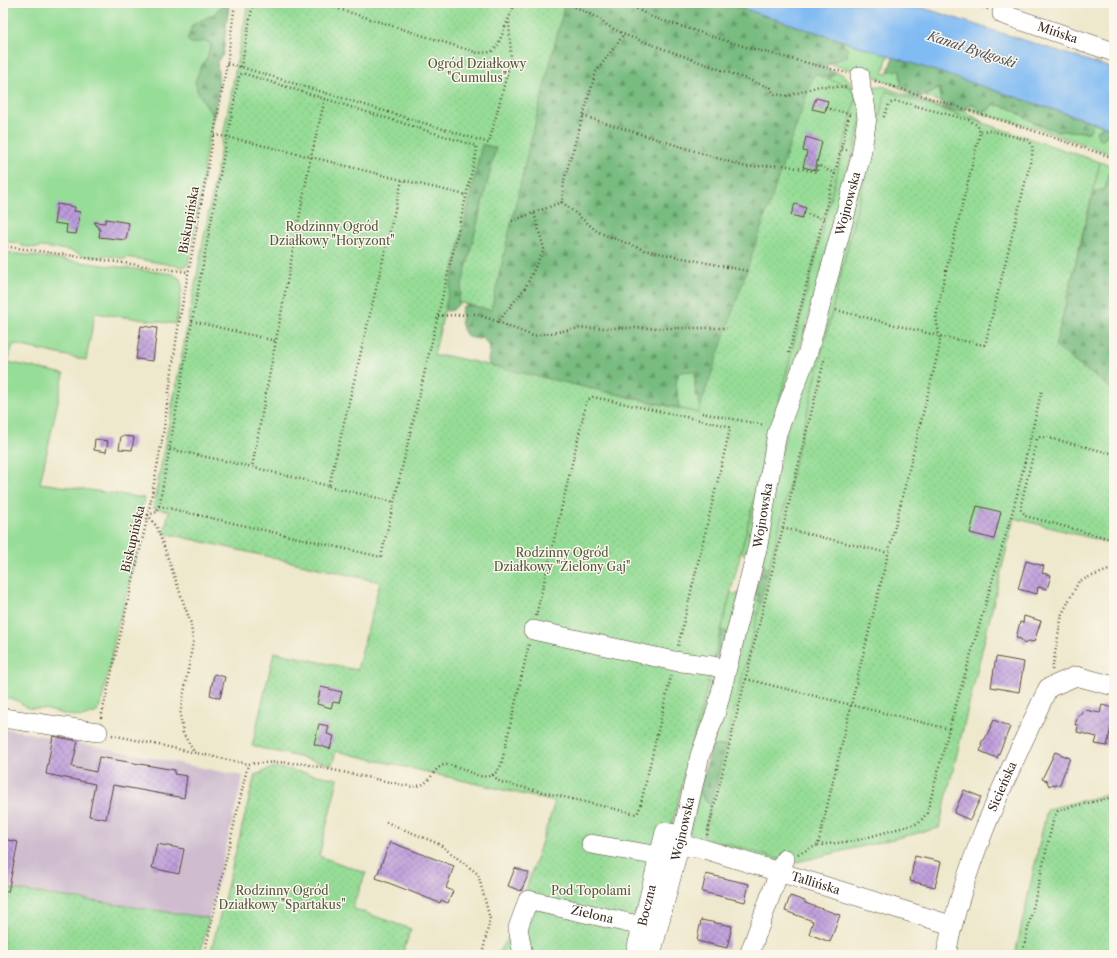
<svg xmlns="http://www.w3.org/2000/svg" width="1117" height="958" viewBox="0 0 1117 958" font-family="'Libre Caslon Text',serif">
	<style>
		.industrial { fill: #cfbdcf }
		.grass { fill: #96dd97; stroke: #68845a }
		.forest { fill: url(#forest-firs); stroke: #5a734f }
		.garden { fill: url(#garden-dots); stroke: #68845a }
		.water { fill: #81bbf3; stroke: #5e7288 }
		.building { fill: url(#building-cross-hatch) }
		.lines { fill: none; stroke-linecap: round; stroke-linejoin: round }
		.minor-casing { stroke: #564638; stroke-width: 20 }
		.path { stroke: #564638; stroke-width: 2.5; stroke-dasharray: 1 3; stroke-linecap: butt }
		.minor { stroke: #fff; stroke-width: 19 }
		.labels { text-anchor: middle; stroke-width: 3; stroke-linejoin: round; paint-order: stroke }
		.street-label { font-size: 12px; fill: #3b2a1e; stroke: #fbf7ec }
		.park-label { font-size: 12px; fill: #52573c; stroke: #fbf7ec }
		.water-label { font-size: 13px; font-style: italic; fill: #50565e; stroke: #fbf7ec }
	</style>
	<defs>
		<pattern id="forest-firs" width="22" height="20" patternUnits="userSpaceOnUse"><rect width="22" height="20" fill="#78bc80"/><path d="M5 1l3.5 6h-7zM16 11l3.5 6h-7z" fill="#649968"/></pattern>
		<pattern id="garden-dots" width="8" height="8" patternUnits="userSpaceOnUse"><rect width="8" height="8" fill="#96dd97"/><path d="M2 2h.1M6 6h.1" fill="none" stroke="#82be82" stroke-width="1.8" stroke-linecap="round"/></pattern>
		<pattern id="building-cross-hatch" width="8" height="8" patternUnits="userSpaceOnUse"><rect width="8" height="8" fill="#bd9cdc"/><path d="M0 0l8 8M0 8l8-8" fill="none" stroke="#9b7fb2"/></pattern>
	</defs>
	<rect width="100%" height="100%" fill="#fbf7ec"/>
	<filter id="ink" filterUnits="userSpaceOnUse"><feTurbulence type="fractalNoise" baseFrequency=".025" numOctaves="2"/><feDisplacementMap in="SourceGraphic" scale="8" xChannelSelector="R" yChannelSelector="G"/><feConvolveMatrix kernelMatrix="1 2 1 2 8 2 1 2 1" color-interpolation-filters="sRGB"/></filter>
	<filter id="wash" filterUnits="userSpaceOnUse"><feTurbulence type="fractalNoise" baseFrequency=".012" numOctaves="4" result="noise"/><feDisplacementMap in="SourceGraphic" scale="16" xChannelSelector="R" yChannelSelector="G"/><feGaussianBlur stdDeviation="0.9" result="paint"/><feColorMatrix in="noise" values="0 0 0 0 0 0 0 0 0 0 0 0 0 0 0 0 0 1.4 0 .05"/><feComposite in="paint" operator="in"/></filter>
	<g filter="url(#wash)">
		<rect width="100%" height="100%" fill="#eee8cc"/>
		<!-- industrial -->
		<path class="industrial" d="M3,728l240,48 -34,142 -206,-30z"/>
		<!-- grass -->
		<path class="grass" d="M3,3h226l-6,51 -6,8 2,25 -15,76v16l-16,85 -5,3 -56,-10 -2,2 -22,-4v3l-18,-2 -16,-6 -28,-3 -4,1 -15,-2 -4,-3 -15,-2z
			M842,41l46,14 -5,18 4,1 1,-3 12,-1 1,14 5,7 -25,-12 -19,-7 -34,-8 19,-8z
			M830,71l12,3 9,8 13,35 -69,249 -22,59 83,-328 -5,-10 -22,-7 2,-2z
			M882,86l69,25 13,-1 20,13 -98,-32 -117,477 -5,-1 -1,-5 7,-61 98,-414z
			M940,88v9l2,5 -17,-5z
			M971,103l22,1 17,4 28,17 37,6 14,1 5,-9 9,3 -2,3 -5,2 18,4v20l-81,-28 -50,-13 -16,-6z
			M1100,162l14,4v7l-5,1 -4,15 -12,4z
			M3,252l170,22 7,5 2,8 -6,37 -81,-11 -9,47 -73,-16 -5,18 56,12 -24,109 105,15 -8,26 -6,-1 5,10v22l-15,61 -4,11 -6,33 -10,43 -4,9 -15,5 -14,-2 -24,-6 -16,-1 -10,-7 -9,-3h-6z
			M687,371h8c1,13 -2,22 6,34l-3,8 -19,-5 -3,-25 3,-11z
			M772,431l-21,118h-4l-2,5 -4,-2z
			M731,592l4,3 5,-3 -5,25 -42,140h-4l25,-98 13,-27 -6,-1z
			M754,594h5v8h2l-35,144h-14z
			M699,790l5,9 7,6 -7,32 76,22 -6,6 -64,-18 -21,-11z"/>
		<!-- forest -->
		<path class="forest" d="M222,3h7l-6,51 -6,8 2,25 -5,30 -16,-24 -3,-12 6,-14 6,-9 4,-14 -6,-3 -12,3 -6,-4 5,-15 22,-11 8,-9z
			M565,3h161l116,38 1,3 5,5 -1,7 -19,7 -2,4 4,4 5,2 -1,2 -8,7 -125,323c-8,-12 -5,-21 -6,-34l-16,1 -3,11 3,25 -189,-42 -2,-5 2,-14 -8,-10 -3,2 -11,-2 -4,-6 -3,-9 1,-15 5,-2 24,5 37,-159z
			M893,57l201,66 -5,9 -32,-1 -19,-6 -28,-17 -17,-4 -4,6 -8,1 -10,-8c-9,9 -16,10 -28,4l-3,-10v-9l-22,11 -7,-2 -10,-13 -1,-14 -12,1z
			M1103,126l11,3v6l-5,-1 -7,6 -3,-1 -2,-4 -1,-4 5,-2z
			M482,144l14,4 -38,154 2,1 -7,7 -6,1 -3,-2z
			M1114,173v218l-59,-43 38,-155 12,-4 4,-15z
			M763,562l1,5 5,1 -8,34 -4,-1 2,-7h-5z
			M721,631l6,1 -5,25 -4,2h-4z
			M712,746h14l-15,59 -7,-6 -5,-9z"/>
		<!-- garden -->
		<path class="garden" d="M248,3h317l-37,148 -37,159 -33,-8 38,-154 -14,-4 -48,212h14l250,57 116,-339 37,13 5,10 -217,858h-143l15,-21 44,-132 -219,-51 -4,14 -80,-19 22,-94 83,18 23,-88 -216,-49 5,-22 -16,-3z
			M886,91l214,71 -45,185 59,44v153l-100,-26 -75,310 -146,35 -90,-26z
			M275,767l63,12 -19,77 47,17 -14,35 59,21 -9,26h-192l45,-180z
			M1114,793v162h-99l32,-146z
			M3,888l206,30 -9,37h-197z"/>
		<!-- water -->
		<path class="water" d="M726,3h182l206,66v60z"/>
		<g id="blocks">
			<!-- building -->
			<path class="building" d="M816,98l12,3 -3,11 -13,-3z
				M806,137l16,5 -7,28 -12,-3 4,-15 -4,-1z
				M57,204l18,3 -1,4 6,1 -4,22 -10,-1 1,-8 -13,-2z
				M795,204l11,4 -4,10 -11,-3z
				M106,219l23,4 -3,17 -27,-3 1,-7 -6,-8 11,1z
				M141,326l16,2 -4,33 -17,-2z
				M121,436l13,1 -2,13 -13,-1z
				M95,439l13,2 -2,11 -12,-2z
				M977,506l24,6 -7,27 -24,-6z
				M1026,561l18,5 -2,7 9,2 -4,14 -9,-2 -1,7 -19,-5z
				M1024,616l17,5 -7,21 -5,-1 -5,3 -3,-5 -5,-1 4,-16 3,1z
				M996,657l28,5 -5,30 -28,-5z
				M214,674l11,3 -5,21 -10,-3z
				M321,687l21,5 -3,11 -6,-1 -2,6 -14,-4z
				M1102,705l12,3v5l-7,33 -12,-2 2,-7 -20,-5 1,-7h-3l3,-10h3l1,-4 2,1 1,-2 15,3z
				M994,720l16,7 -13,31 -17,-7 2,-4 -1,-3 1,-3 3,-2z
				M319,724l10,2 -2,8 7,2 -4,13 -16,-5z
				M53,736l25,5 -6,26 24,5 3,-15 76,13 -1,4 13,2 -3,22 -71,-13 -7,34 -17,-3 6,-32 -49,-10z
				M1055,752l15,6 -11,28 -6,-2 -4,2 -2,-5 -5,-2z
				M964,790l17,7 -11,23 -16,-7z
				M3,839l15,3 -10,50 -5,-1z
				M390,842l64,24 -8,22 7,3 -5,12 -7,-3 -1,3 -64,-25z
				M157,844l27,5 -5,25 -27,-6z
				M915,856l26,6 -6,25 -25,-6z
				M515,868l14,5 -8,18 -13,-5z
				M706,874l43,10 -4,18 -43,-10z
				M790,896l15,5v2l35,12 -10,27 -21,-8 4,-13 -28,-10z
				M701,920l31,6 -5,22 -30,-7z"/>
		</g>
	</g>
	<g filter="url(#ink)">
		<use href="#blocks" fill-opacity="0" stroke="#564638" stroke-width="1"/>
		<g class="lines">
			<!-- minor casing -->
			<g class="minor-casing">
				<g id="minor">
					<path id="s1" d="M1004,3l-2,11 112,38"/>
					<path d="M533,630l141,31 39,5 13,4"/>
					<path d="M3,718l95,14"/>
					<path d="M591,844l68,12"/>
					<path id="s2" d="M679,845l25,4 247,76"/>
					<path id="s3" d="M523,955l-5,-27 10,-28 114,26"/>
					<path id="s4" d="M635,955l30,-123 17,3"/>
					<path id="s5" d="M651,955l31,-120 18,-80 16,-43 42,-167 19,-112 31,-81 53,-196 6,-38 -2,-15 -4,-14 -1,-13"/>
					<path d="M749,955l30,-83 6,-13"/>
					<path id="s6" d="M946,955c18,-94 62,-181 102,-267l28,-12 38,10"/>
				</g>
			</g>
			<!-- path -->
			<path class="path" d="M320,3l158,50 13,-1 6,-5 18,-44
				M568,3l32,16 8,7 20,10 143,52 3,6 14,2 31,-10 27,1
				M626,3l26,14 97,31 98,25
				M972,3l16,6
				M227,64l14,3 248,76 22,-84 -2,-40
				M241,67l12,-64
				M875,81l138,43 101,34
				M325,99l-15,62 -58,306 77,19 73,-306 64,15
				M826,108l24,6
				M583,116l163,51 37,-2 34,7 1,-7 17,9
				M214,135l14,2 83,20 91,23
				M847,150l-6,-1 9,-37
				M562,202l36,30 46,18 103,21
				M804,213l20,6
				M512,221l50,-19 2,-22 32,-108 28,-38
				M3,246l185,26
				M836,310l103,26 45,9 2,-4 46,-186c1,-6 1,-10 -4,-15l-41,-10 -7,3
				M438,316l38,-2 22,8 27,-34 19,-39 -10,-36
				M192,321l84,20
				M498,322l35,14 48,-8h146
				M789,353l52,-204
				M702,413l62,12
				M170,449l82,18
				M1114,454l-69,-17h-5l-3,2 -16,65v6l5,6 88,24
				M329,486l65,16
				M159,506l222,51 96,-407 -1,-4 -234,-73 -3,3 -46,240 -33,186 -3,10 -9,3 9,12 34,97 2,18 -13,73 3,18 11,19
				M783,528l105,25
				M536,616l51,-216 6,-3 135,29 2,3 -52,217
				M1052,670l10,-56 17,-33 35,-13
				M746,679l203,50
				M101,718l47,-203 15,-80 15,-107 49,-264 8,-61
				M112,735l136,29 31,-2 26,2 108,23c4,-1 9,-2 12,-4 8,-6 12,-20 24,-18 19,2 39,25 52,0l28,-121
				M493,775l7,7 136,32 3,-3 32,-135
				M386,822l53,22 39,30 12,45 -8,36
				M707,835l118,-478
				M818,845l36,-4 65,-18 8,-10 22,-84 66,-226 27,-114
				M798,854l20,-9 41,-174 80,-322 1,-9 -4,-23 7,-34 37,-150 -2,-7 -9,-6 -68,-18h-8l-4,2 -6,15
				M204,955l44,-191
				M1022,955l32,-138 4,-6 8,-3 48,-11
				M1109,955l5,-25"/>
			<!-- minor -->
			<use href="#minor" class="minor"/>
		</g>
	</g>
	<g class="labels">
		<!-- street labels -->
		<g class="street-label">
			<text dy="4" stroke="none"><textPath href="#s1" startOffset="70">Mińska</textPath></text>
			<text dy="4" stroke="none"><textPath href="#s5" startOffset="778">Wojnowska</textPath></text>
			<text transform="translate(189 220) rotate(-80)" y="4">Biskupińska</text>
			<text dy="4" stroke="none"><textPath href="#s5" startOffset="454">Wojnowska</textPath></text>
			<text transform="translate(133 539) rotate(-77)" y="4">Biskupińska</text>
			<text dy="4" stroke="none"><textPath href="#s6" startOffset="178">Sicieńska</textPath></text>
			<text dy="4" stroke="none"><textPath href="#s5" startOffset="130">Wojnowska</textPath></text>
			<text dy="4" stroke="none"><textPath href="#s2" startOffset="142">Tallińska</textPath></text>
			<text dy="4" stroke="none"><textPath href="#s4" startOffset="51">Boczna</textPath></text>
			<text dy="4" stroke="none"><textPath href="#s3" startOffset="123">Zielona</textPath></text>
		</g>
		<!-- park labels -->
		<g class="park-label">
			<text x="477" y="68">Ogród Działkowy<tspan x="477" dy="14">"Cumulus"</tspan></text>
			<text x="332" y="231">Rodzinny Ogród<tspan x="332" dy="14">Działkowy "Horyzont"</tspan></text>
			<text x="562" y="557">Rodzinny Ogród<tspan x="562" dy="14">Działkowy "Zielony Gaj"</tspan></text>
			<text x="282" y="895">Rodzinny Ogród<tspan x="282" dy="14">Działkowy "Spartakus"</tspan></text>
			<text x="591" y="895">Pod Topolami</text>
		</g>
		<!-- water labels -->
		<g class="water-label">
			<text transform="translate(972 49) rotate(18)" y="5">Kanał Bydgoski</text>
		</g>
	</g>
	<!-- margin -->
	<rect width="1117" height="958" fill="none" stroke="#fbf7ec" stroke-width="16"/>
</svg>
